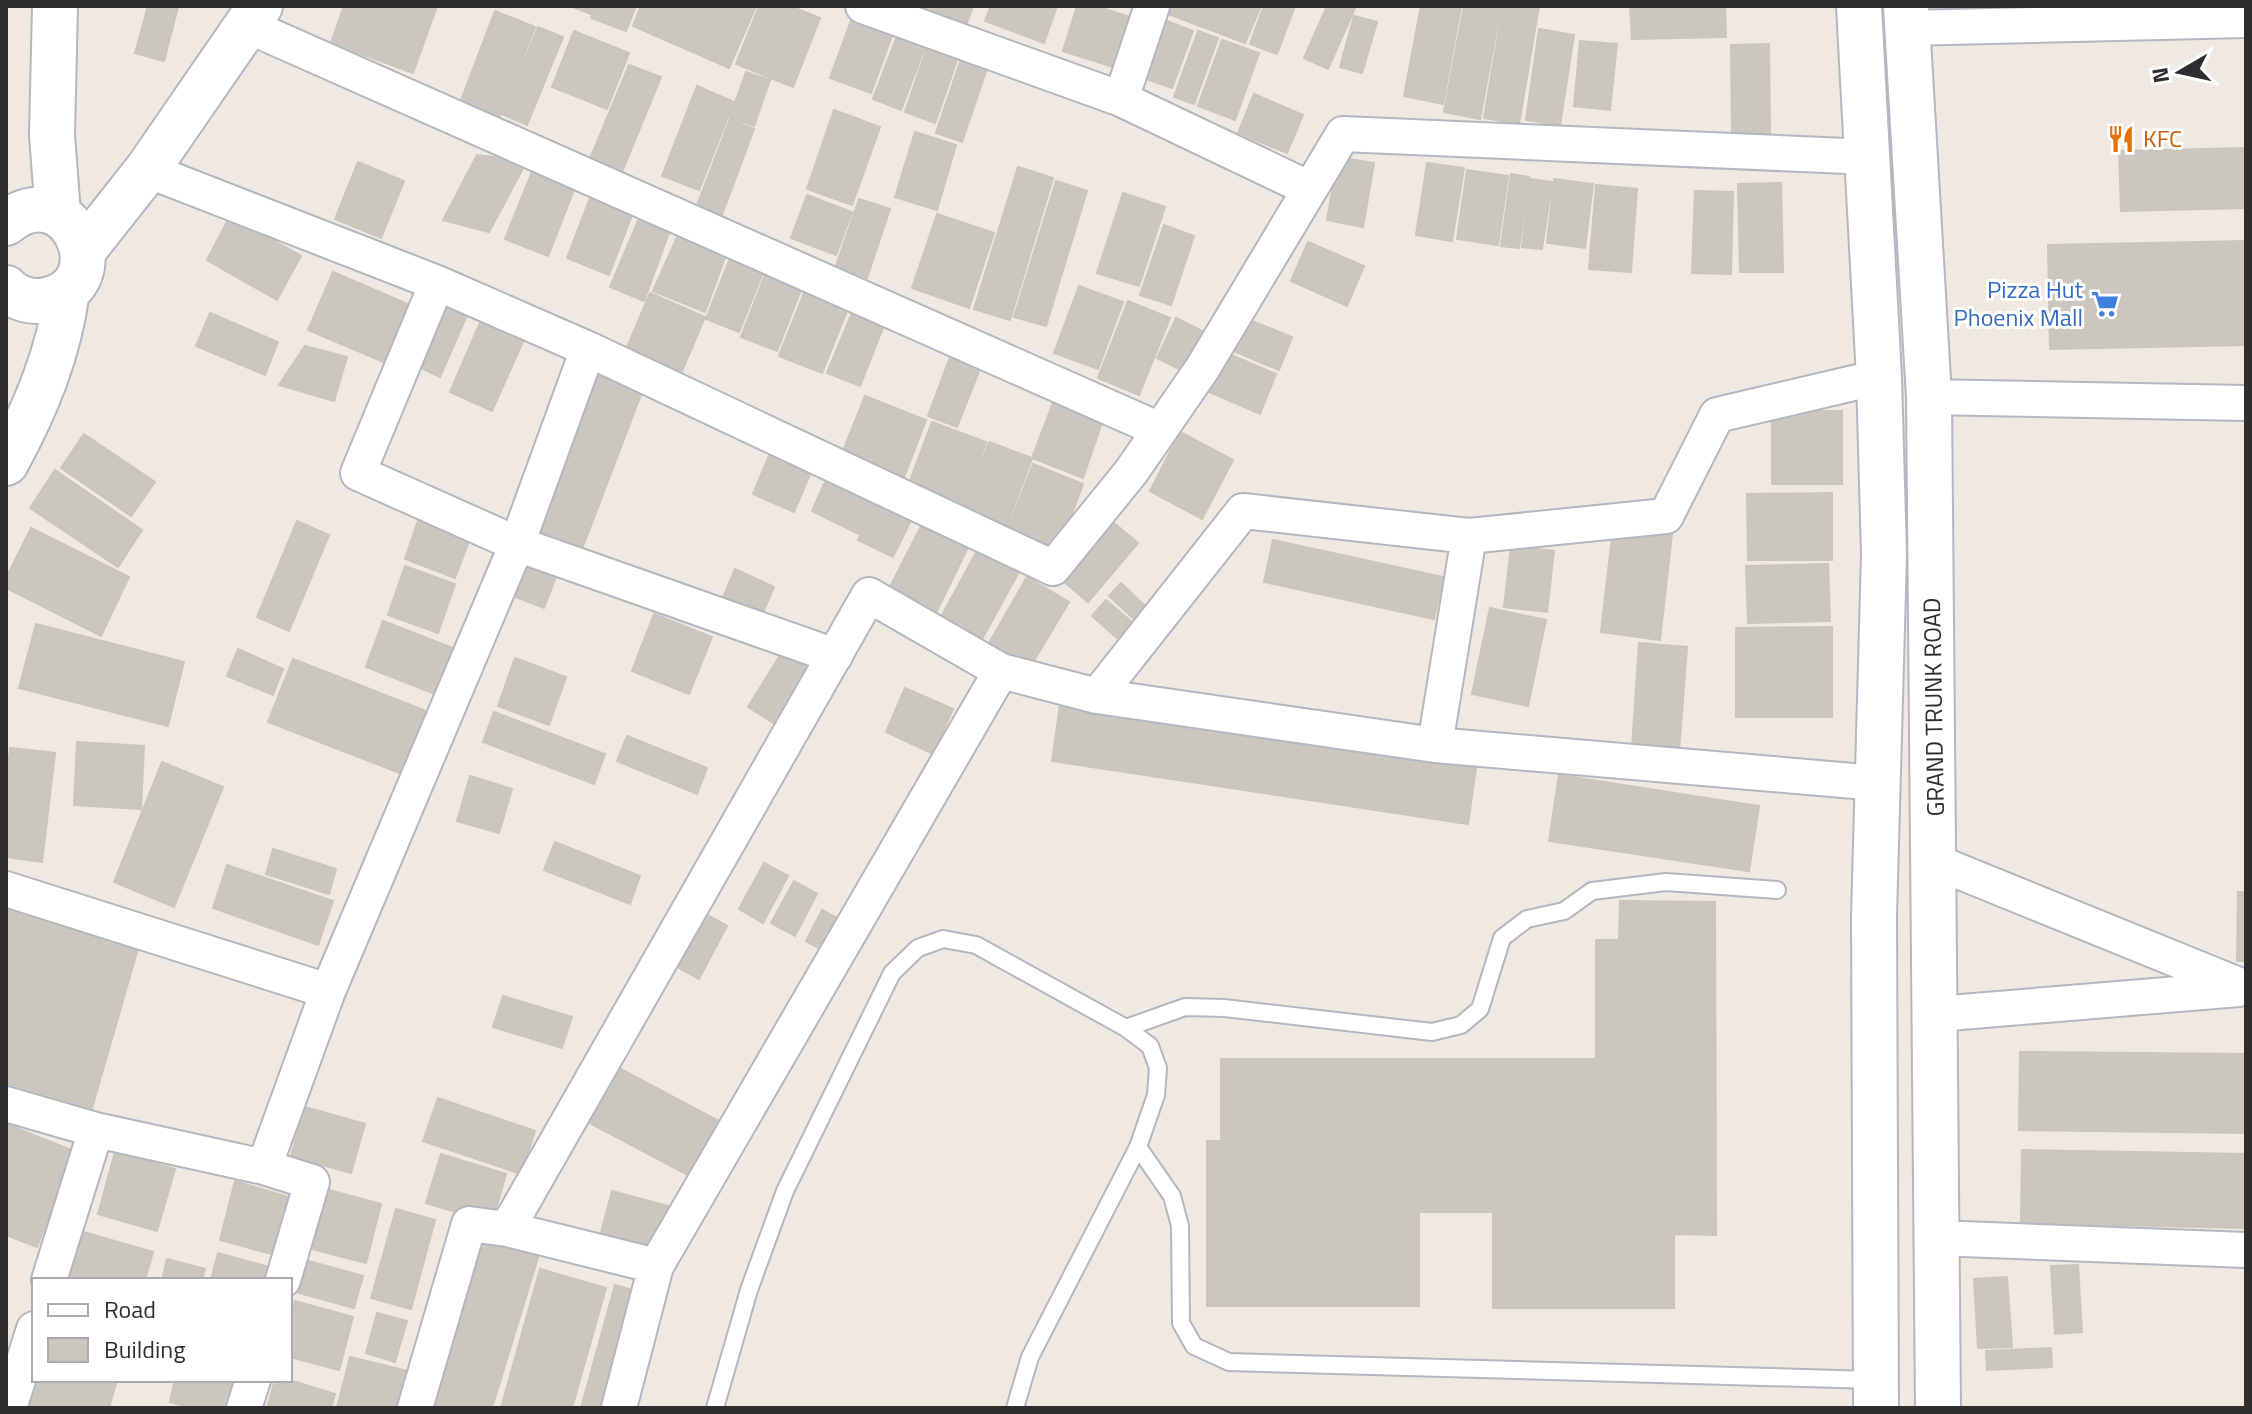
<svg xmlns="http://www.w3.org/2000/svg" width="2252" height="1414" viewBox="0 0 2252 1414" font-family="'Titillium Web',sans-serif">
	<style>
		.building { fill: #cbc7bf; stroke: #cbc5ba; stroke-width: 2 }
		.lines { fill: none; stroke-linecap: round; stroke-linejoin: round }
		.lane-casing { stroke: #b4b7c1; stroke-width: 20 }
		.street-casing { stroke: #b4b7c1; stroke-width: 38 }
		.secondary-casing { stroke: #b4b7c1; stroke-width: 48 }
		.lane { stroke: #fff; stroke-width: 16 }
		.street { stroke: #fff; stroke-width: 34 }
		.secondary { stroke: #fff; stroke-width: 44 }
		.labels { text-anchor: middle; stroke-width: 6; stroke-linejoin: round; paint-order: stroke }
		.food-label { font-size: 24px; fill: #c56008; stroke: #fff; text-anchor: start }
		.shop-label { font-size: 24px; fill: #366cbe; stroke: #fff; text-anchor: end }
		.street-label { font-size: 24px; fill: #2e2e2e; stroke: #fff }
	</style>
	<rect width="100%" height="100%" fill="#efe9e1"/>
	<!-- building -->
	<path class="building" d="M148,6l30,1 -14,54 -29,-8z
		M344,6h93l-24,67 -82,-30z
		M570,6h24l-3,8z
		M596,6h40l-10,25 -35,-13z
		M641,6h115l-27,62 -96,-42z
		M759,6h31l30,12 -27,69 -57,-23z
		M921,6h52l-6,17z
		M991,6h66l-13,37 -59,-22z
		M1077,6h19l33,11 -16,50 -50,-16z
		M1171,6h90l-16,37 -77,-29z
		M1264,6h31l-18,48 -27,-10z
		M1327,6h29l-28,63 -24,-11z
		M1421,6h40l-18,98 -39,-8z
		M1464,6h37l-21,113 -36,-7z
		M1503,6h36l-20,118 -35,-6z
		M1630,6h95l1,31 -94,2z
		M495,11l40,16 -39,99 -39,-15z
		M1354,16l23,6 -15,51 -22,-6z
		M852,18l41,15 -22,60 -41,-15z
		M1164,20l29,11 -21,57 -29,-10z
		M538,27l25,10 -36,88 -25,-11z
		M1539,29l35,6 -14,90 -34,-5z
		M574,31l55,22 -22,56 -55,-22z
		M1198,31l20,7 -24,66 -20,-7z
		M897,36l28,11 -24,63 -28,-11z
		M931,36l31,10 -27,77 -30,-11z
		M1222,40l37,13 -24,67 -37,-14z
		M1580,41l37,3 -7,66 -36,-4z
		M1769,44l1,90 -38,1 -1,-90z
		M961,59l26,9 -25,74 -26,-9z
		M629,65l32,12 -44,107 -32,-13z
		M746,72l24,8 -16,46 -24,-9z
		M697,86l37,16 -35,88 -37,-14z
		M1254,94l49,21 -16,38 -49,-20z
		M834,110l46,17 -28,78 -45,-16z
		M730,119l24,10 -34,91 -25,-9z
		M915,132l41,13 -19,65 -42,-13z
		M2246,148v60l-125,3 -2,-60z
		M477,155l50,6 -38,71 -46,-12z
		M1338,157l36,6 -11,64 -36,-7z
		M358,162l46,19 -23,57 -46,-19z
		M536,162l43,15 -31,79 -43,-17z
		M1427,163l37,5 -12,73 -36,-6z
		M1018,167l35,11 -43,142 -36,-11z
		M1467,170l41,6 -10,69 -41,-6z
		M1511,174l18,3 -10,71 -18,-2z
		M1530,179l22,3 -10,67 -20,-2z
		M1554,179l39,5 -8,64 -38,-5z
		M1056,181l31,10 -41,135 -32,-9z
		M1781,183l2,89h-43l-2,-88z
		M1596,185l41,4 -6,83 -42,-3z
		M1695,191l38,1 -2,82 -39,-1z
		M1123,193l42,14 -26,79 -42,-13z
		M807,195l45,17 -16,43 -45,-17z
		M590,198l42,17 -23,60 -42,-17z
		M859,199l31,10 -23,69 -31,-12z
		M643,209l30,13 -29,79 -34,-14z
		M937,214l57,19 -25,75 -57,-20z
		M230,216l71,40 -24,44 -70,-40z
		M1164,225l30,11 -23,69 -31,-10z
		M682,226l48,18 -25,68 -52,-21z
		M2246,241v104l-196,4 -2,-104z
		M1308,242l56,24 -17,40 -56,-25z
		M734,248l33,14 -28,70 -33,-13z
		M768,267l36,15 -27,69 -36,-14z
		M333,272l84,36 -24,58 -85,-36z
		M1079,286l44,16 -25,67 -44,-16z
		M806,288l43,18 -27,67 -43,-17z
		M650,293l55,24 -28,66 -55,-24z
		M443,294l28,12 -31,71 -28,-13z
		M1128,301l42,17 -31,77 -41,-17z
		M856,303l32,12 -28,71 -33,-13z
		M210,313l68,29 -13,33 -69,-29z
		M1237,315l55,22 -13,33 -55,-23z
		M482,318l43,19 -33,74 -42,-19z
		M1176,318l34,17 -19,40 -34,-17z
		M955,344l30,12 -28,71 -29,-11z
		M305,346l42,11 -13,44 -55,-16z
		M1224,352l52,22 -16,40 -53,-23z
		M592,373l50,19 -60,157 -49,-20z
		M1058,390l47,24 -22,64 -51,-20z
		M865,396l61,24 -25,65 -62,-24z
		M1772,411h70v73h-70z
		M932,422l54,20 -23,64 -55,-20z
		M1180,432l53,28 -31,59 -52,-28z
		M84,434l71,48 -24,34 -70,-48z
		M989,442l43,16 -27,72 -44,-17z
		M773,446l41,19 -20,47 -41,-18z
		M1033,464l50,20 -26,69 -51,-20z
		M55,470l87,60 -24,37 -88,-59z
		M828,475l85,41 -20,41 -35,-17 3,-5 -49,-24z
		M1832,493v67h-84l-1,-66z
		M422,509l52,19 -19,50 -50,-19z
		M926,516l46,23 -39,80 -47,-24z
		M1107,517l31,26 -50,59 -31,-26z
		M297,521l32,14 -40,96 -32,-14z
		M31,528l98,49 -28,59 -95,-48v-10z
		M1613,528l59,6 -12,106 -59,-8z
		M1273,540l170,37 -9,42 -170,-37z
		M1511,546l43,5 -7,61 -43,-5z
		M979,547l41,23 -39,71 -41,-22z
		M521,560l36,14 -13,34 -36,-14z
		M1828,564l2,57 -82,2 -2,-57z
		M405,566l50,18 -17,49 -50,-18z
		M735,569l39,18 -14,33 -39,-18z
		M1027,577l42,25 -40,67 -41,-24z
		M1121,583l24,23 -12,12 -24,-22z
		M1106,600l26,22 -15,16 -25,-22z
		M1490,608l56,12 -18,86 -56,-12z
		M654,614l58,23 -23,57 -57,-23z
		M383,621l75,29 -18,46 -74,-29z
		M36,624l148,38 -16,64 -149,-38z
		M1832,627v90h-96v-89z
		M1639,643l48,4 -8,105 -47,-4z
		M787,644l32,21 -39,62 -32,-20z
		M238,649l45,20 -10,26 -46,-19z
		M515,658l51,19 -17,48 -51,-19z
		M293,659l141,55 -24,63 -142,-55z
		M905,688l48,21 -20,45 -47,-22z
		M1060,705l416,63 -8,56 -416,-63z
		M494,712l111,42 -11,30 -111,-42z
		M627,736l80,32 -10,26 -80,-33z
		M77,742l67,4 -3,63 -67,-4z
		M10,748l45,5 -13,109 -36,-5v-72z
		M162,762l61,25 -49,120 -60,-25z
		M1559,775l200,31 -10,65 -200,-30z
		M470,776l42,13 -13,44 -42,-12z
		M555,842l85,34 -10,28 -86,-34z
		M273,849l63,20 -7,25 -63,-20z
		M764,863l24,13 -25,47 -24,-14z
		M227,865l106,36 -15,44 -105,-37z
		M794,881l23,13 -22,42 -24,-13z
		M2238,892h8v69h-9z
		M1620,901l95,1 1,333 -42,-1v74h-181v-96h-74v94h-212v-165h14v-82h375v-119h23z
		M6,907l133,38 -47,163 -86,-25z
		M822,910l17,9 -17,31 -16,-9z
		M706,914l21,12 -28,53 -22,-12z
		M503,996l69,21 -10,31 -69,-21z
		M2020,1052l226,2v79l-227,-3z
		M615,1066l113,60 -29,55 -113,-60z
		M438,1098l97,33 -14,43 -98,-33z
		M305,1107l60,17 -14,49 -60,-17z
		M6,1124l68,27 -37,96 -31,-12z
		M2022,1150l224,4v74l-225,-5z
		M115,1152l60,17 -18,62 -59,-17z
		M441,1154l65,20 -14,49 -66,-20z
		M235,1181l53,16 -16,57 -52,-14z
		M329,1190l52,14 -15,59 -54,-14z
		M612,1191l63,17 -11,42 -63,-17z
		M396,1209l39,11 -24,89 -40,-11z
		M73,1229l80,23 -8,28h-87z
		M484,1231l57,17 -49,160h-62z
		M218,1253l51,14 -2,13h-56z
		M167,1259l38,10 -3,11h-40z
		M305,1260l58,16 -9,32 -58,-16z
		M2078,1265l4,67 -27,2 -4,-68z
		M540,1269l66,19 -34,120h-71z
		M2007,1277l5,70 -34,1 -4,-69z
		M615,1285l24,7 -33,116h-25z
		M295,1301l58,16 -14,53 -49,-13v-38z
		M377,1313l30,8 -12,41 -29,-9z
		M2051,1348l1,19 -65,3 -1,-19z
		M350,1357l66,16 -9,35h-70z
		M34,1380h83l-8,28h-87z
		M175,1380h67l-7,28h-43l-22,-6z
		M275,1380h14l46,14 -4,14h-64z"/>
	<g class="lines">
		<!-- lane casing -->
		<g class="lane-casing">
			<path id="lane" d="M1126,1028l59,-21 39,1 208,24 29,-7 19,-16 22,-71 25,-19 37,-8 28,-20 74,-9 111,8
				M1138,1147l34,49 8,30 1,97 13,23 35,16 645,18
				M715,1408l34,-118 36,-99 107,-218 26,-25 25,-9 33,6 150,83 24,18 8,22 -2,27 -18,52 -108,210 -15,51"/>
		</g>
		<!-- street casing -->
		<g class="street-casing">
			<path id="street" d="M863,6l258,93 31,-93
				M246,25l914,405
				M1907,28l339,-8
				M1121,99l189,90
				M147,170l290,113 151,66 465,219 78,-96 71,-103 141,-235 526,23
				M437,283l-79,190 159,71 318,112
				M1929,397l317,6
				M1469,536l197,-20 51,-101 162,-38
				M1097,696l146,-185 226,25 -34,209
				M1936,862l310,126
				M6,889l322,102
				M1937,1014l302,-25
				M6,1104l90,26
				M264,1167l48,15 -29,98
				M1936,1238l310,12
				M656,1266l345,-595
				M49,1280l47,-150 168,37 64,-176 189,-447 71,-195
				M9,1408l25,-79
				M244,1408l9,-28
				M415,1408l54,-184 38,5
				M619,1408l37,-142 -149,-37 362,-634 132,76 96,25 338,49 442,38"/>
		</g>
		<!-- secondary casing -->
		<g class="secondary-casing">
			<path id="secondary" d="M55,6l-3,129 6,79
				M1859,6l20,371 5,177 -10,362 2,492
				M1906,6l23,391 9,1011
				M6,223c63,-52 114,62 40,77 -14,3 -30,-1 -40,-12
				M83,251l64,-81 113,-164
				M6,463c30,-55 53,-110 61,-172"/>
		</g>
		<!-- lane -->
		<use href="#lane" class="lane"/>
		<!-- street -->
		<use href="#street" class="street"/>
		<!-- secondary -->
		<use href="#secondary" class="secondary"/>
	</g>
	<!-- icons -->
	<defs>
		<g id="restaurant-bare" transform="scale(2.16)"><path d="M-5-6h1v4h1v-4h1v4h1v-4h1v5L-1.5 .5V6h-2V.5L-5-1ZM5-6V6H3V1.5H1.5Q1.5-4 5-6Z" fill="#e8710a" stroke="#fff" stroke-width="2.5" paint-order="stroke"/></g>
		<g id="supermarket-bare" transform="scale(2.16)"><path d="M-6-5.5h2.5l.6 2H6L4.5 2H-2.5L-4.4-4H-6ZM-1.5 3.2a1.3 1.3 0 1 0 .1 0ZM3 3.2a1.3 1.3 0 1 0 .1 0Z" fill="#3f7fe0" stroke="#fff" stroke-width="2.5" paint-order="stroke"/></g>
	</defs>
	<g fill-rule="evenodd">
		<use href="#restaurant-bare" x="2121" y="139"/>
		<use href="#supermarket-bare" x="2105" y="304"/>
	</g>
	<g class="labels">
		<!-- food labels -->
		<g class="food-label">
			<text x="2143" y="147">KFC</text>
		</g>
		<!-- shop labels -->
		<g class="shop-label">
			<text x="2083" y="298">Pizza Hut<tspan x="2083" dy="28">Phoenix Mall</tspan></text>
		</g>
		<!-- street labels -->
		<g class="street-label">
			<text transform="translate(1934 707) rotate(-91)" y="8">GRAND TRUNK ROAD</text>
		</g>
	</g>
	<!-- border -->
	<rect width="2252" height="1414" fill="none" stroke="#2e2e2e" stroke-width="16"/>
	<!-- legend -->
	<rect x="32" y="1278" width="260" height="104" fill="#ffffff" stroke="#ababab" stroke-width="2"/>
	<rect x="48" y="1304" width="40" height="12" fill="#ffffff" stroke="#ababab" stroke-width="2"/>
	<text x="104" y="1318" font-size="24" fill="#2e2e2e">Road</text>
	<rect x="48" y="1338" width="40" height="24" fill="#cbc7bf" stroke="#ababab" stroke-width="2"/>
	<text x="104" y="1358" font-size="24" fill="#2e2e2e">Building</text>
	<!-- north arrow -->
	<g transform="translate(2180 72) rotate(261)" stroke="#ffffff" stroke-width="6" paint-order="stroke">
	<path d="M0-6L14 30L0 20L-14 30Z" fill="#2e2e2e"/>
	<text y="-12" font-size="22" font-weight="bold" text-anchor="middle" fill="#2e2e2e">N</text>
	</g>
</svg>
